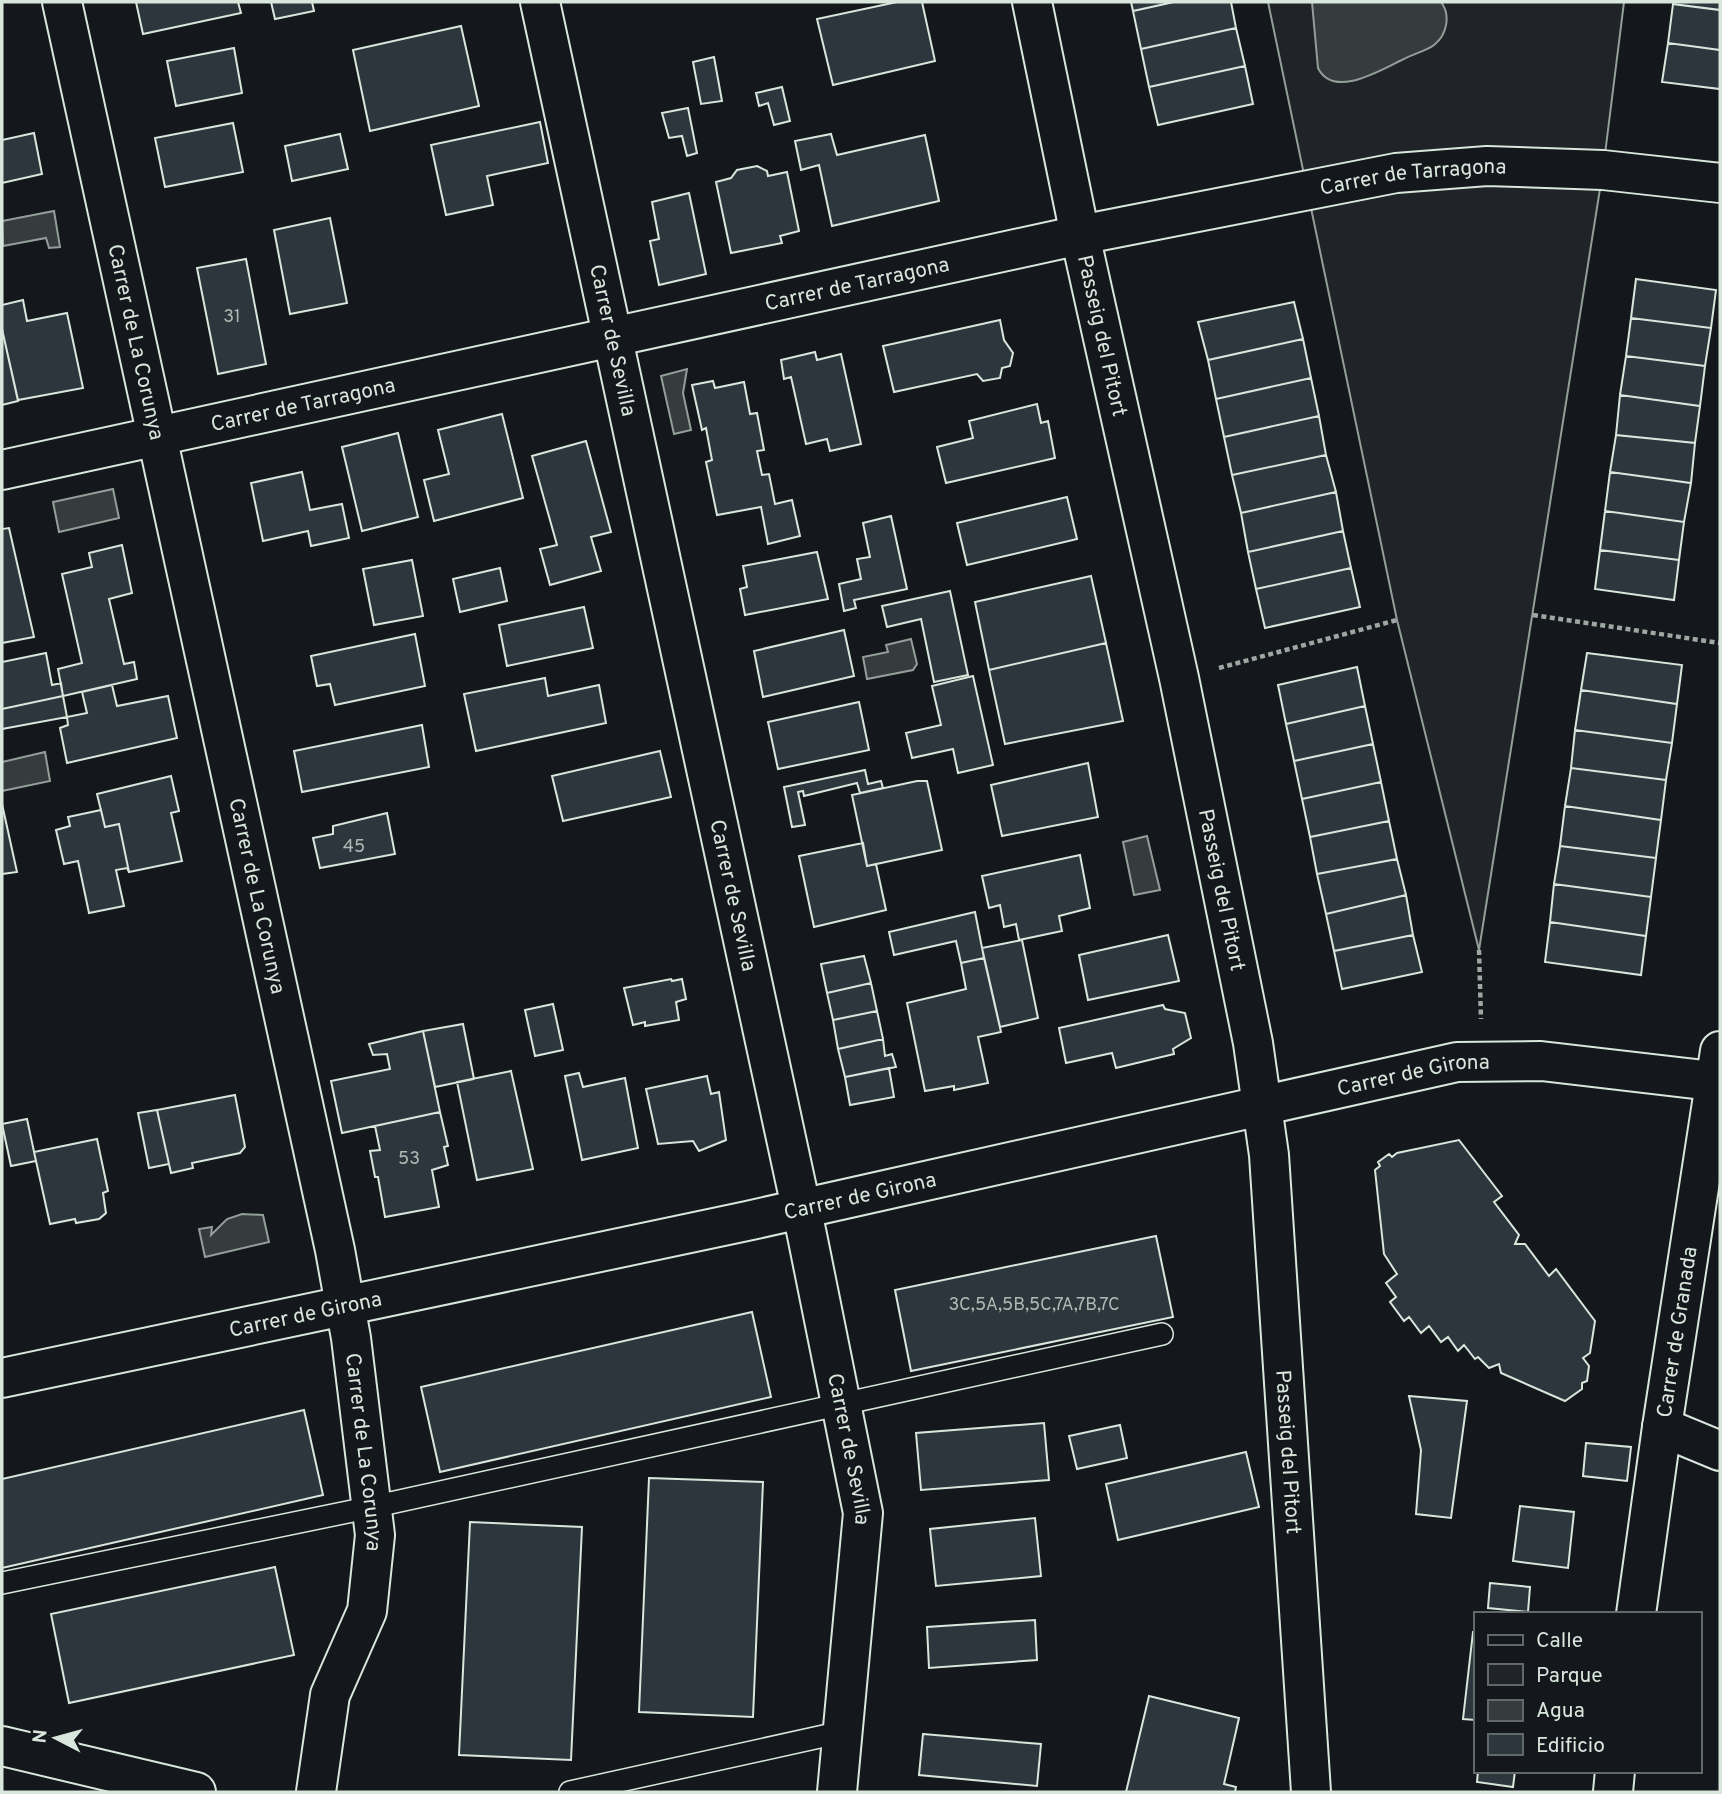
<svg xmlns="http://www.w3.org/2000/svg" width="1722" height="1794" viewBox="0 0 1722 1794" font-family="Overpass,sans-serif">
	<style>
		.green { fill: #202428; stroke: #939e99; stroke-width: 2 }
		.water { fill: #363b3e; stroke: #939e99; stroke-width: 2 }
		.building { fill: #2c363c; stroke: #d8e6dc; stroke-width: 2 }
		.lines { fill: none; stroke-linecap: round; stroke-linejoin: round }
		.service-casing { stroke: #d8e6dc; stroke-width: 24 }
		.minor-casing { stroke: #d8e6dc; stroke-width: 42 }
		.path { stroke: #9da8a2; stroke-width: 4.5; stroke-dasharray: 5 3.5; stroke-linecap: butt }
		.service { stroke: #14181c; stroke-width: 21 }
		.minor { stroke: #14181c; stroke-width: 38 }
		.labels { text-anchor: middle; stroke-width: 5; stroke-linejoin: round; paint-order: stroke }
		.number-label { font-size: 18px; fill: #adbab4 }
		.street-label { font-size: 21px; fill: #d8e6dc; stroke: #14181c }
	</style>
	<rect width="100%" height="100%" fill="#14181c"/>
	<!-- green -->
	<path class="green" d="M1268,2h356l-21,168 -124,780 -82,-330z"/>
	<!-- water -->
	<path class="water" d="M1312,2h129c10,13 6,33 -7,43 -8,6 -21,9 -30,14 -22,10 -70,41 -86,9z
		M54,211l6,36 -11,1 -3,-10 -43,8 -1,-25z
		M687,369l-4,24 8,37 -17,4 -13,-58z
		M113,489l6,29 -60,14 -6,-30z
		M911,639l6,25 -4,6 -46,9 -4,-22 25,-5 -2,-7z
		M45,752l5,29 -48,10v-29z
		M1147,836l13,54 -26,5 -11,-53z
		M242,1214l21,1 6,27 -64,15 -6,-28 13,-2 -1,8 16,-16z"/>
	<!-- building -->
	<path class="building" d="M136,2h102l3,11 -98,21z
		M271,2h41l2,9 -39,8z
		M897,2h25l13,59 -102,24 -16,-66z
		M1131,2h43l-41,9z
		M1174,2h57l5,26 -95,21 -8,-38z
		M1673,2h47v8l-47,-6z
		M1673,4l47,6v40l-52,-7z
		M461,26l18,80 -109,25 -17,-81z
		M1236,28l9,38 -96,21 -8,-38z
		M1668,43l52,7v39l-58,-7z
		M234,48l8,45 -66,13 -9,-45z
		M714,57l8,44 -21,3 -8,-42z
		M1245,66l8,38 -95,21 -9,-38z
		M782,87l8,34 -16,4 -6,-22 -9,3 -3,-13z
		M688,108l9,45 -10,3 -5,-20 -13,2 -7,-25z
		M540,122l8,41 -61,13 6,29 -47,10 -15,-70z
		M233,123l10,49 -78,15 -10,-49z
		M34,133l8,41 -40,9v-43z
		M340,134l8,35 -56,12 -7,-35z
		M831,134l6,21 88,-20 14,66 -107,25 -13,-61 -18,5 -6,-29z
		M757,166l10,5 1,5 19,-4 12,59 -19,5 2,7 -51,10 -15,-71 15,-4 6,-8z
		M689,193l17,81 -47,11 -9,-44 9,-2 -7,-37z
		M330,218l17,85 -57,11 -16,-84z
		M246,259l20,105 -48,10 -21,-106z
		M1636,279l80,11 -5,38 -80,-10z
		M23,300l4,21 40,-8 16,75 -65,12 -16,-71v-24z
		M1294,302l9,37 -95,21 -10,-38z
		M1631,318l80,10 -6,38 -79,-10z
		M1000,320l4,20 9,13 -3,13 -8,2 -2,10 -17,3 -6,-7 -83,18 -11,-46z
		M2,329l16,72 -16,4z
		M1303,339l8,39 -95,21 -8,-39z
		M815,352l2,8 24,-6 20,90 -31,7 -3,-12 -21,5 -15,-67 -7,2 -3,-19z
		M1626,356l79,10 -5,40 -80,-11z
		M1311,378l8,38 -95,21 -8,-38z
		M713,381l2,7 29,-6 6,32 7,-1 7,37 -7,1 5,24 7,-1 6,30 17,-4 8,36 -32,8 -7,-37 -44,8 -11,-53 6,-2 -6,-32 -4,2 -10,-45z
		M1620,395l80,11 -5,37 -79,-8z
		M1037,404l4,19 7,-2 7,37 -109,25 -9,-36 36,-9 -4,-17z
		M502,414l21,84 -89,23 -10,-41 25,-6 -11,-44z
		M1319,416l7,39 -94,20 -8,-38z
		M398,433l20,84 -56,14 -20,-84z
		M1616,435l79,8 -4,40 -81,-11z
		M586,441l25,91 -20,5 10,34 -51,14 -10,-36 17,-4 -25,-89z
		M1326,455l10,37 -95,21 -9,-38z
		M302,472l8,38 32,-6 7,34 -38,8 -3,-15 -45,10 -12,-58z
		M1610,472l81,11 -7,39 -79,-11z
		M1336,492l7,39 -95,21 -7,-39z
		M1067,497l10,42 -110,26 -10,-42z
		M1605,511l79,11 -5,38 -79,-10z
		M891,516l16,73 -53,11 2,8 -12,3 -5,-27 22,-5 -4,-20 13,-2 -7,-34z
		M9,528l25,109 -32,6v-114z
		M1343,531l8,37 -95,21 -8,-37z
		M122,545l10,48 -23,6 15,65 10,-2 3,17 -74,17 -5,-27 24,-6 -20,-89 30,-7 -3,-14z
		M1600,550l79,10 -5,40 -79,-11z
		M817,552l11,47 -83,16 -5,-26 7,-2 -4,-21z
		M412,560l11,56 -49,9 -11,-56z
		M500,568l7,33 -47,11 -7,-33z
		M1351,568l9,39 -95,21 -9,-39z
		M1091,576l15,67 -117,27 -14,-68z
		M950,591l18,84 -34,7 -13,-63 -34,8 -5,-21z
		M584,607l9,41 -86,18 -8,-41z
		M844,630l10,46 -91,21 -9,-46z
		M415,634l10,52 -90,19 -5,-21 -13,2 -6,-30z
		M1106,643l17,78 -118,23 -16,-74z
		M46,653l6,32 9,-2 2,13 -61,13v-47z
		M1587,653l95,12 -5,39 -96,-14z
		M1357,667l8,39 -79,18 -8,-39z
		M973,676l20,89 -35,8 -5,-24 -41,9 -6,-25 35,-8 -9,-39z
		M545,678l3,18 51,-11 7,38 -130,28 -12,-57z
		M112,685l5,21 51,-10 9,42 -110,25 -7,-35 8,-3 -1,-8 20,-4 -5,-21z
		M1581,690l96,14 -5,39 -97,-13z
		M63,696l4,21 -65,12v-20z
		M859,702l10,48 -91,19 -10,-47z
		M1365,706l8,38 -79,17 -8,-37z
		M422,725l7,42 -127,25 -8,-41z
		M1575,730l97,13 -6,37 -95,-12z
		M1373,744l8,38 -79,17 -8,-38z
		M660,751l11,46 -108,24 -11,-45z
		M1088,763l10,54 -96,19 -11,-51z
		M1571,768l95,12 -5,40 -96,-14z
		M865,770l3,14 13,-3 2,7 -23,5 -3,-10 -53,13 -1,-5 -5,1 7,33 -13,2 -8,-40z
		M171,776l8,35 -8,2 11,48 -53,11 -10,-48 -14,3 -8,-33z
		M917,781h10l15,69 -75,16 -15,-71z
		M1381,782l8,39 -79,16 -8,-38z
		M2,804l15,68 -15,2z
		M1565,806l96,14 -5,38 -96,-12z
		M101,810l4,17 14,-3 10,48 -2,-4 -11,2 8,36 -35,7 -11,-52 -14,3 -8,-34 14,-4 -2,-9z
		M387,813l8,41 -75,14 -7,-30 20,-4v-8z
		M1389,821l8,38 -80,15 -7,-37z
		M863,843l4,23 9,-2 10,46 -72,17 -15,-71z
		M1560,846l96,12 -5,39 -97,-13z
		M1080,855l10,53 -31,8 3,15 -43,9 -3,-16 -12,3 -4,-22 -11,3 -7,-32z
		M1397,859l9,36 -80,19 -9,-40z
		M1554,884l97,13 -5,39 -96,-14z
		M1406,895l7,40 -79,16 -8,-37z
		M975,912l9,46 -23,5 -5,-22 -62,14 -5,-23z
		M1550,922l96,14 -5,39 -96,-13z
		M1168,935l11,46 -91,19 -9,-45z
		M1413,935l9,37 -80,17 -8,-38z
		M1022,940l16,78 -38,9 -18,-79z
		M864,956l7,27 -44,10 -6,-29z
		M984,958l17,74 -23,5 10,46 -34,7v-4l-29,5 -18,-88 59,-14 -5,-26z
		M671,979l1,2 10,-2 4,20 -10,3 3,18 -34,6v-4l-12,3 -9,-37z
		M871,983l6,28 -44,9 -6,-27z
		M553,1004l10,46 -28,6 -10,-46z
		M1163,1005l2,4 20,4 6,25 -18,11 1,5 -58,14 -4,-15 -46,10 -7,-35z
		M877,1011l6,28 -45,10 -5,-29z
		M463,1024l11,55 -39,8 -12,-56z
		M423,1031l17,81 -98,21 -11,-52 59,-12 -3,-15 -14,1 -4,-11z
		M883,1039l2,17 7,-2 4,13 -51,10 -7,-28z
		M889,1068l5,29 -44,8 -5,-28z
		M511,1071l22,98 -56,11 -20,-98z
		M579,1073l4,14 42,-9 13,70 -56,12 -17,-84z
		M707,1076l4,18 8,-2 7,48 -27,11 -6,-10 -35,3 -12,-55z
		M235,1095l10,52 -5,6 -48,10 1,5 -22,5 -14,-63z
		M157,1110l12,54 -20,4 -11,-55z
		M440,1112l8,34 -4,1 4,18 -16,5 7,37 -54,10 -7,-40h-3l-5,-26 10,-1 -5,-24z
		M27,1119l9,42 -25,5 -9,-42z
		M97,1139l11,52 -5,2 3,20 -7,6 -23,4 -1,-4 -25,5 -16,-72z
		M1459,1140l43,56 -8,6 25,33 -4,9h10l24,32 7,-7 39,52 -5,32 -7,5 6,8 -2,15 -5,2v6l-17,12 -64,-28 -2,-9 -10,4 -11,-11 -3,2 -11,-14 -6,6 -10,-14 -7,5 -12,-16 -8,7 -12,-16 -5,4 -14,-19 6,-5 -10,-14 11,-9 -13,-20 -9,-84 5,-4 -2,-4 11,-8 3,3 5,-4z
		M1156,1236l17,81 -262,54 -16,-81z
		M752,1312l19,85 -331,75 -19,-85z
		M1409,1396l58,5 -16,117 -35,-4 5,-64z
		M304,1410l19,85 -321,73v-89z
		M1044,1423l5,57 -128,10 -5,-57z
		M1120,1425l7,33 -50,11 -8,-33z
		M1586,1443l45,4 -4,34 -44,-5z
		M1246,1452l13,55 -141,33 -12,-56z
		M649,1478l114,4 -10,235 -114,-5z
		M1520,1506l54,6 -6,56 -55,-7z
		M1035,1518l6,58 -105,10 -6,-57z
		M470,1522l112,5 -11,233 -112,-5z
		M275,1567l19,88 -225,48 -18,-89z
		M1490,1583l40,4 -2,25 -40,-4z
		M1035,1620l2,40 -108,8 -2,-41z
		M1473,1632h2v88l-12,-1z
		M1149,1696l90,22 -15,66 12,3 -1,5h-109z
		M923,1734l118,10 -4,42 -118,-11z
		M1478,1771h37l-2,16 -36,-5z"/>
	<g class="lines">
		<!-- service casing -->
		<g class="service-casing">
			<path id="service" d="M2,1583l370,-76 790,-173
				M570,1792l272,-60"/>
		</g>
		<!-- minor casing -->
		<g class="minor-casing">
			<g id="minor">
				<path id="s1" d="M62,2l273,1248 16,88 24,197 -8,76 -37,84 -14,97"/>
				<path id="s2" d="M540,2l267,1233 56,278 -26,279"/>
				<path id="s3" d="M1032,2l48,233 99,443 74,365 16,112 42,637"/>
				<path id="s4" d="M2,470l1078,-235 316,-62 91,-7 116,4 117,13"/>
				<path id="s5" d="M2,1378l745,-157 710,-159 84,-1 179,21"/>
				<path d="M1662,1427l58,24"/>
				<path id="s6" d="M1636,1614l26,-187 58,-376"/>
				<path d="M2,1746l194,46"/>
				<path d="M1613,1792l2,-21"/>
			</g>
		</g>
		<!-- path -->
		<path class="path" d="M1533,615l187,28
			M1219,668l178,-48
			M1479,950l2,69"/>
		<!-- service -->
		<use href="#service" class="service"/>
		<!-- minor -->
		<use href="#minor" class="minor"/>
	</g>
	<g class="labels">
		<!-- number labels -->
		<g class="number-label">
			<text x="232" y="322">31</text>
			<text x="354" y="852">45</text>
			<text x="409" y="1164">53</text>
			<text x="1034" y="1310">3C,5A,5B,5C,7A,7B,7C</text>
		</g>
		<!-- street labels -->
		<g class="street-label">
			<text dy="7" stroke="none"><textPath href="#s4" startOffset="1442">Carrer de Tarragona</textPath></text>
			<text dy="7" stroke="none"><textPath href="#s4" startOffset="875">Carrer de Tarragona</textPath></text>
			<text dy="7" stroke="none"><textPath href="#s3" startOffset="341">Passeig del Pitort</textPath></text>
			<text dy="7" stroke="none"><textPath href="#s2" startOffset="346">Carrer de Sevilla</textPath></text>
			<text dy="7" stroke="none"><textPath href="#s1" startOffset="348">Carrer de La Corunya</textPath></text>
			<text dy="7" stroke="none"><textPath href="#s4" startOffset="308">Carrer de Tarragona</textPath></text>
			<text dy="7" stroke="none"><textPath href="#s3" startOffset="908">Passeig del Pitort</textPath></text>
			<text dy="7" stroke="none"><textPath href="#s2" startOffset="914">Carrer de Sevilla</textPath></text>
			<text dy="7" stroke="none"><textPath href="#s1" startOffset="915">Carrer de La Corunya</textPath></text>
			<text dy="7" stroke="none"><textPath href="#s5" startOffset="1444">Carrer de Girona</textPath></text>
			<text dy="7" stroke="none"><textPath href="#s5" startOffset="877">Carrer de Girona</textPath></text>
			<text dy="7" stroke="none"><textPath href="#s5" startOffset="310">Carrer de Girona</textPath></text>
			<text dy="7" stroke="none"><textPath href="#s6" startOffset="285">Carrer de Granada</textPath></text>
			<text dy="7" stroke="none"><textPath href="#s2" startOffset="1480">Carrer de Sevilla</textPath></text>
			<text dy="7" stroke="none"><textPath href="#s3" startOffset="1475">Passeig del Pitort</textPath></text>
			<text dy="7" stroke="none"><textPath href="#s1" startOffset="1482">Carrer de La Corunya</textPath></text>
		</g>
	</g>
	<!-- border -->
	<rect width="1722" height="1794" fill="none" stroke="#d8e6dc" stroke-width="7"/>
	<!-- legend -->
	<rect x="1474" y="1612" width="228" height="161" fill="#14181c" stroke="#626a69" stroke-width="2"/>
	<rect x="1488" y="1635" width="35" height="10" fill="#14181c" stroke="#626a69" stroke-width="2"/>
	<text x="1536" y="1647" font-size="21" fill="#d8e6dc">Calle</text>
	<rect x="1488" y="1664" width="35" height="21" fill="#202428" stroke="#626a69" stroke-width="2"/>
	<text x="1536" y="1682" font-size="21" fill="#d8e6dc">Parque</text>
	<rect x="1488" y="1700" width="35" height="21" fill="#363b3e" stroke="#626a69" stroke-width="2"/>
	<text x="1536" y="1717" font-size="21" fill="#d8e6dc">Agua</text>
	<rect x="1488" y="1734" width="35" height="21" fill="#2c363c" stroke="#626a69" stroke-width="2"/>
	<text x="1536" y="1752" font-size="21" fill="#d8e6dc">Edificio</text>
	<!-- north arrow -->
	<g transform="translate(56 1738) rotate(276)" stroke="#14181c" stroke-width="5" paint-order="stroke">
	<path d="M0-5L12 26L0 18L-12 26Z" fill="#d8e6dc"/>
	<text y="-10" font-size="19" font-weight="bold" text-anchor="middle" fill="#d8e6dc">N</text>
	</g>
</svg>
